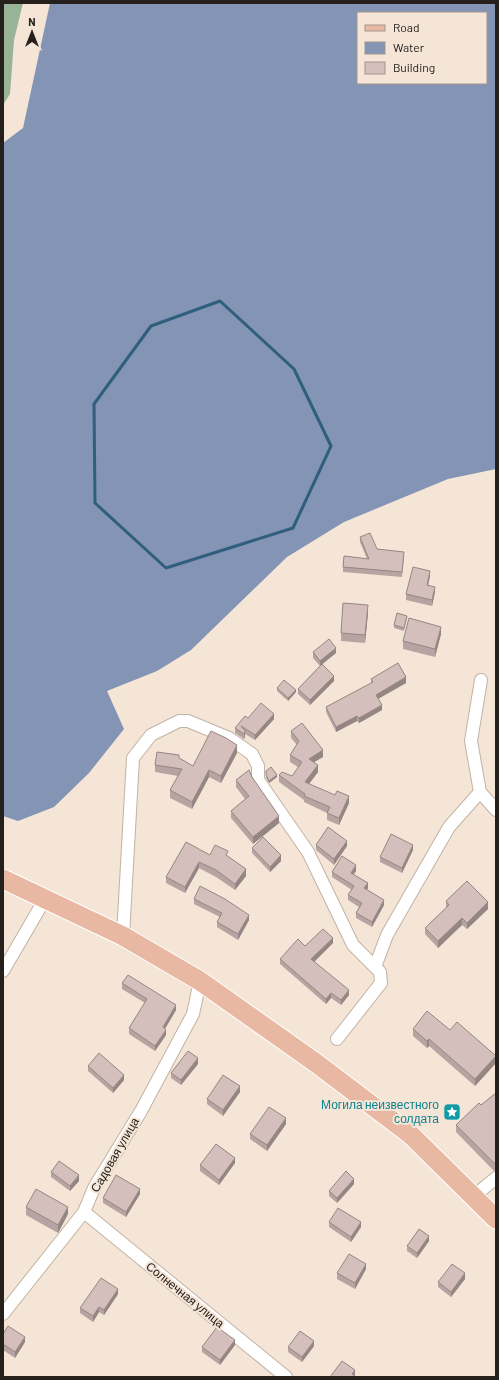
<svg xmlns="http://www.w3.org/2000/svg" width="499" height="1380" viewBox="0 0 499 1380" font-family="Barlow,sans-serif">
	<style>
		.forest { fill: #98b395 }
		.water { fill: #8394b4; fill-rule: evenodd }
		.lines { fill: none; stroke-linecap: round; stroke-linejoin: round }
		.minor-casing { stroke: #c1b3a5; stroke-width: 14 }
		.primary-casing { stroke: #fff; stroke-width: 21 }
		.minor { stroke: #fff; stroke-width: 12 }
		.primary { stroke: #e9b8a3; stroke-width: 19 }
		.wall { fill: #b7a4a2 }
		.shaded-wall { fill: #958684 }
		.building { fill: #d5bfbc; stroke: #958684 }
		.marked { fill: none; stroke: #305f7e; stroke-width: 3; stroke-linejoin: round }
		.labels { text-anchor: middle; stroke-width: 4; stroke-linejoin: round; paint-order: stroke }
		.culture-label { font-size: 12px; fill: #0d838f; stroke: #f4e5d7; text-anchor: end }
		.street-label { font-size: 12px; fill: #25201b; stroke: #f4e5d7 }
	</style>
	<rect width="100%" height="100%" fill="#f4e5d7"/>
	<!-- forest -->
	<path class="forest" d="M3,3h20l-9,37 -4,54 -7,11z"/>
	<!-- water -->
	<path class="water" d="M50,3h446v466l-48,10 -104,43 -57,35 -96,93 -34,21 -50,20 17,38 -35,44 -35,34 -36,14 -15,-5v-673l20,-15zM358,13h128v70h-128z"/>
	<g class="lines">
		<!-- minor casing -->
		<g class="minor-casing">
			<path id="minor" d="M481,680l-10,61 9,51 16,18
				M123,936l10,-178 18,-23 28,-14h9l41,17 23,16 6,12v14l50,72 45,93 27,27 1,11 -44,56
				M375,967l12,-32 62,-108 31,-35
				M3,971l42,-72
				M474,1196l22,-18
				M84,1212l202,165
				M3,1314l81,-102 10,-24 47,-77 52,-97 7,-33"/>
		</g>
		<!-- primary casing -->
		<g class="primary-casing">
			<path id="primary" d="M3,879l120,57 77,45 116,82 95,72 85,84"/>
		</g>
		<!-- minor -->
		<use href="#minor" class="minor"/>
		<!-- primary -->
		<use href="#primary" class="primary"/>
	</g>
	<!-- wall -->
	<path class="wall" d="M360,537l17,12 27,8 -2,20 -59,-5v-5l24,-8 -7,-17z
		M430,576l-2,9 7,7 -3,14 -26,-6v-6z
		M368,613l-3,30 -24,-2v-8z
		M407,618l-3,13 -10,-3v-3z
		M441,634l-6,23 -32,-8v-8z
		M313,652l23,1 -14,11 12,17 -24,24 -12,-11v-5l22,-23 -7,-8z
		M371,679l35,4 -28,16 4,11 -23,13 -2,-2 -21,11 -10,-20v-5l45,-24z
		M277,688l19,4 -8,9 -11,-10z
		M248,718l26,1 -19,21 -10,-6v3l-1,2 -9,-6v-5z
		M291,731l32,26 -9,5 4,10 -9,12 40,19 -10,22 -12,-5v-7l-23,-11v-2l-25,-18v-7l13,1 6,-9 -8,-5v-7l7,-10 -6,-7z
		M237,753l-16,30 -12,-6 -17,32 -22,-11v-8l8,-14 -23,-4v-7l24,-7 14,8z
		M266,771l11,6 -8,6 -3,-5z
		M252,777l27,46 -26,21 -22,-26v-7l14,-12 -9,-12v-7z
		M316,845l31,1 -13,19 -18,-15z
		M252,848l29,13 -11,11 -18,-19z
		M413,850l-11,23 -22,-11v-5z
		M210,855l18,2 18,19 -11,14 -19,-13 -17,-9 -14,25 -19,-10v-6z
		M356,871l-3,4 15,13 -1,2 17,15 -12,22 -16,-9v-5l3,-6 -11,-7v-5l4,-5 -20,-13v-5z
		M194,899l55,21 -11,20 -21,-13v-5l3,-5 -26,-13z
		M446,901l42,8 -21,20 -5,-4 -24,23 -13,-14v-6l21,-20z
		M333,943l-19,19 35,33 -8,10 -10,-7 -5,6 -46,-40v-5l25,-13z
		M122,983l54,27 -11,19 1,6 -11,16 -26,-17v-6l16,-25 -23,-14z
		M413,1029l83,34 -21,23 -46,-40 -2,2 -14,-12z
		M198,1064l-17,21 -10,-7v-5z
		M88,1066l36,14 -11,13 -25,-22z
		M240,1092l-17,24 -16,-12v-5z
		M496,1093v78h-2l-38,-39v-7z
		M286,1124l-19,27 -17,-12v-5z
		M235,1163l-16,22 -19,-14v-6z
		M51,1172l28,9 -9,10 -19,-14z
		M354,1184l-17,19 -8,-7v-5z
		M140,1194l-14,23 -23,-14v-5z
		M26,1207l42,7 -10,19 -32,-18z
		M329,1222l32,5 -10,15 -22,-15z
		M429,1241l-12,17 -10,-7v-5z
		M366,1269l-11,20 -18,-10v-6z
		M465,1279l-14,18 -13,-10v-5z
		M118,1294l-14,21 -5,-3 -6,10 -13,-9v-5z
		M3,1334l22,8 -10,16 -12,-8z
		M235,1345l-15,20 -18,-13v-5z
		M314,1346l-12,16 -14,-10v-5z"/>
	<!-- shaded-wall -->
	<path class="shaded-wall" d="M430,571v5l-3,14v-5z
		M435,587v5l-3,14v-6z
		M368,605v8l-3,30v-8z
		M441,627v7l-6,23v-8z
		M336,648v5l-16,13v-5z
		M334,676v5l-24,24v-5z
		M406,677v6l-30,17v-5z
		M296,690v2l-8,9v-3z
		M382,705v5l-23,13v-5z
		M274,714v5l-19,21v-5z
		M357,716v5l-21,11v-5z
		M245,731v6l-1,2v-5z
		M237,745v8l-16,30v-7z
		M323,750v7l-14,8v-6z
		M318,765v7l-13,17v-7z
		M209,770v7l-17,32v-7z
		M277,775v2l-8,6v-2z
		M349,796v7l-10,22v-7z
		M279,816v7l-26,21v-7z
		M347,841v5l-13,19v-6z
		M413,845v5l-11,23v-5z
		M281,855v6l-11,11v-5z
		M199,862v6l-14,25v-6z
		M356,865v6l-5,7v-5z
		M246,869v7l-11,14v-6z
		M368,883v5l-4,6v-6z
		M384,900v5l-12,22v-5z
		M488,902v7l-21,20v-6z
		M249,915v5l-11,20v-6z
		M462,918v7l-24,23v-7z
		M333,938v5l-22,22v-6z
		M349,990v5l-8,10v-5z
		M331,993v5l-5,6v-5z
		M176,1005v5l-13,22v-5z
		M166,1030v5l-11,16v-5z
		M429,1039v7l-2,2v-7z
		M496,1056v7l-21,23v-7z
		M198,1058v6l-17,21v-5z
		M124,1075v5l-11,13v-5z
		M240,1086v6l-17,24v-6z
		M286,1118v6l-19,27v-6z
		M235,1158v5l-16,22v-5z
		M79,1175v6l-9,10v-5z
		M354,1179v5l-17,19v-5z
		M140,1189v5l-14,23v-5z
		M68,1207v7l-10,19v-8z
		M361,1222v5l-10,15v-5z
		M429,1236v5l-12,17v-5z
		M366,1264v5l-11,20v-6z
		M465,1273v6l-14,18v-5z
		M118,1289v5l-14,21v-5z
		M99,1307v5l-6,10v-6z
		M25,1337v5l-10,16v-6z
		M235,1340v5l-15,20v-5z
		M314,1341v5l-12,16v-5z
		M355,1370v6l-1,1 -2,-3z"/>
	<!-- building -->
	<path class="building" d="M370,533l7,16 27,3 -2,20 -59,-5 1,-11 25,3 -9,-22z
		M413,567l17,4 -3,14 8,2 -3,13 -26,-6z
		M343,603l25,2 -3,30 -24,-2z
		M397,613l10,3 -3,12 -10,-3z
		M409,618l32,9 -6,22 -32,-8z
		M329,639l7,9 -16,13 -7,-9z
		M398,663l8,14 -30,18 6,10 -23,13 -2,-2 -21,11 -10,-20 47,-25 -2,-3z
		M322,664l12,12 -24,24 -12,-11z
		M284,680l12,10 -8,8 -11,-10z
		M261,703l13,11 -19,21 -14,-9 4,5 -1,3 -9,-6 10,-12 3,2z
		M302,723l21,27 -14,9 9,6 -13,17 30,13 2,-4 12,5 -10,22 -12,-5 3,-6 -26,-11 1,-2 -26,-19 3,-3 10,4 10,-14 -12,-7 9,-14 -8,-10z
		M211,731l15,7 11,7 -16,31 -12,-6 -17,32 -22,-12 12,-21 -27,-4 2,-13 22,3v3l14,8z
		M271,767l6,8 -8,6 -3,-6v-4z
		M249,770l3,7 27,39 -26,21 -22,-26 18,-15 -13,-16z
		M328,827l19,14 -13,18 -18,-14z
		M391,834l22,11 -11,23 -22,-11z
		M263,837l18,18 -11,12 -18,-19z
		M186,842l24,13 5,-10 13,6 -2,4 20,14 -11,15 -19,-14 -17,-8 -14,25 -19,-10z
		M342,856l14,9 -5,8 17,10 -4,5 20,12 -12,22 -16,-9 6,-10 -14,-8 6,-9 -22,-14z
		M467,881l21,21 -21,21 -5,-5 -24,23 -13,-13 24,-23 -3,-4z
		M200,886l25,13 24,16 -11,19 -21,-12 5,-9 -28,-14z
		M323,929l10,9 -22,21 38,31 -8,10 -10,-7 -5,6 -46,-40 18,-20 7,7z
		M128,975l48,30 -13,22 3,3 -11,16 -26,-18 18,-29 -25,-16z
		M427,1011l23,19 7,-8 39,34 -21,23 -46,-40 -2,2 -14,-12z
		M188,1051l10,7 -17,22 -10,-7z
		M99,1053l25,22 -11,13 -25,-22z
		M223,1075l17,11 -17,24 -16,-11z
		M496,1093v70h-2l-38,-38 23,-22 2,2z
		M269,1107l17,11 -19,27 -17,-11z
		M216,1144l19,14 -16,22 -19,-15z
		M59,1161l20,14 -9,11 -19,-14z
		M346,1171l8,8 -17,19 -8,-7z
		M116,1175l24,14 -14,23 -23,-14z
		M36,1189l32,18 -10,18 -32,-18z
		M338,1208l23,14 -10,15 -22,-15z
		M419,1229l10,7 -12,17 -10,-7z
		M349,1254l17,10 -11,19 -18,-10z
		M452,1264l13,9 -14,19 -13,-10z
		M101,1278l17,11 -14,21 -5,-3 -6,9 -13,-8z
		M8,1326l17,11 -10,15 -12,-8v-10z
		M217,1327l18,13 -15,20 -18,-13z
		M300,1331l14,10 -12,16 -14,-10z
		M342,1361l13,9 -3,4 4,3h-26z"/>
	<!-- marked area -->
	<path class="marked" d="M220,301l74,68 37,77 -38,82 -127,40 -71,-65 -1,-99 57,-78z"/>
	<!-- icons -->
	<defs>
		<g id="sight-square" transform="scale(0.9)"><rect x="-9" y="-9" width="18" height="18" rx="4" fill="#0f9aa8" stroke="#f4e5d7"/><path d="M0-6L1.8-2.2L6-1.7L2.9 1.2L3.7 5.4L0 3.3L-3.7 5.4L-2.9 1.2L-6-1.7L-1.8-2.2Z" fill="#fff"/></g>
	</defs>
	<g fill-rule="evenodd">
		<use href="#sight-square" x="452" y="1112"/>
	</g>
	<g class="labels">
		<!-- culture labels -->
		<g class="culture-label">
			<text x="439" y="1109">Могила неизвестного<tspan x="439" dy="14">солдата</tspan></text>
		</g>
		<!-- street labels -->
		<g class="street-label">
			<text transform="translate(115 1155) rotate(-60)" y="4">Садовая улица</text>
			<text transform="translate(185 1295) rotate(39)" y="4">Солнечная улица</text>
		</g>
	</g>
	<!-- border -->
	<rect width="499" height="1380" fill="none" stroke="#25201b" stroke-width="8"/>
	<!-- legend -->
	<rect x="357" y="12" width="130" height="72" fill="#f4e5d7" stroke="#a1968c"/>
	<rect x="365" y="25" width="20" height="6" fill="#e9b8a3" stroke="#a1968c"/>
	<text x="393" y="32" font-size="12" fill="#25201b">Road</text>
	<rect x="365" y="42" width="20" height="12" fill="#8394b4" stroke="#a1968c"/>
	<text x="393" y="52" font-size="12" fill="#25201b">Water</text>
	<rect x="365" y="62" width="20" height="12" fill="#d5bfbc" stroke="#a1968c"/>
	<text x="393" y="72" font-size="12" fill="#25201b">Building</text>
	<!-- north arrow -->
	<g transform="translate(32 32)" stroke="#f4e5d7" stroke-width="3" paint-order="stroke">
	<path d="M0-3L7 15L0 10L-7 15Z" fill="#25201b"/>
	<text y="-6" font-size="11" font-weight="bold" text-anchor="middle" fill="#25201b">N</text>
	</g>
</svg>
